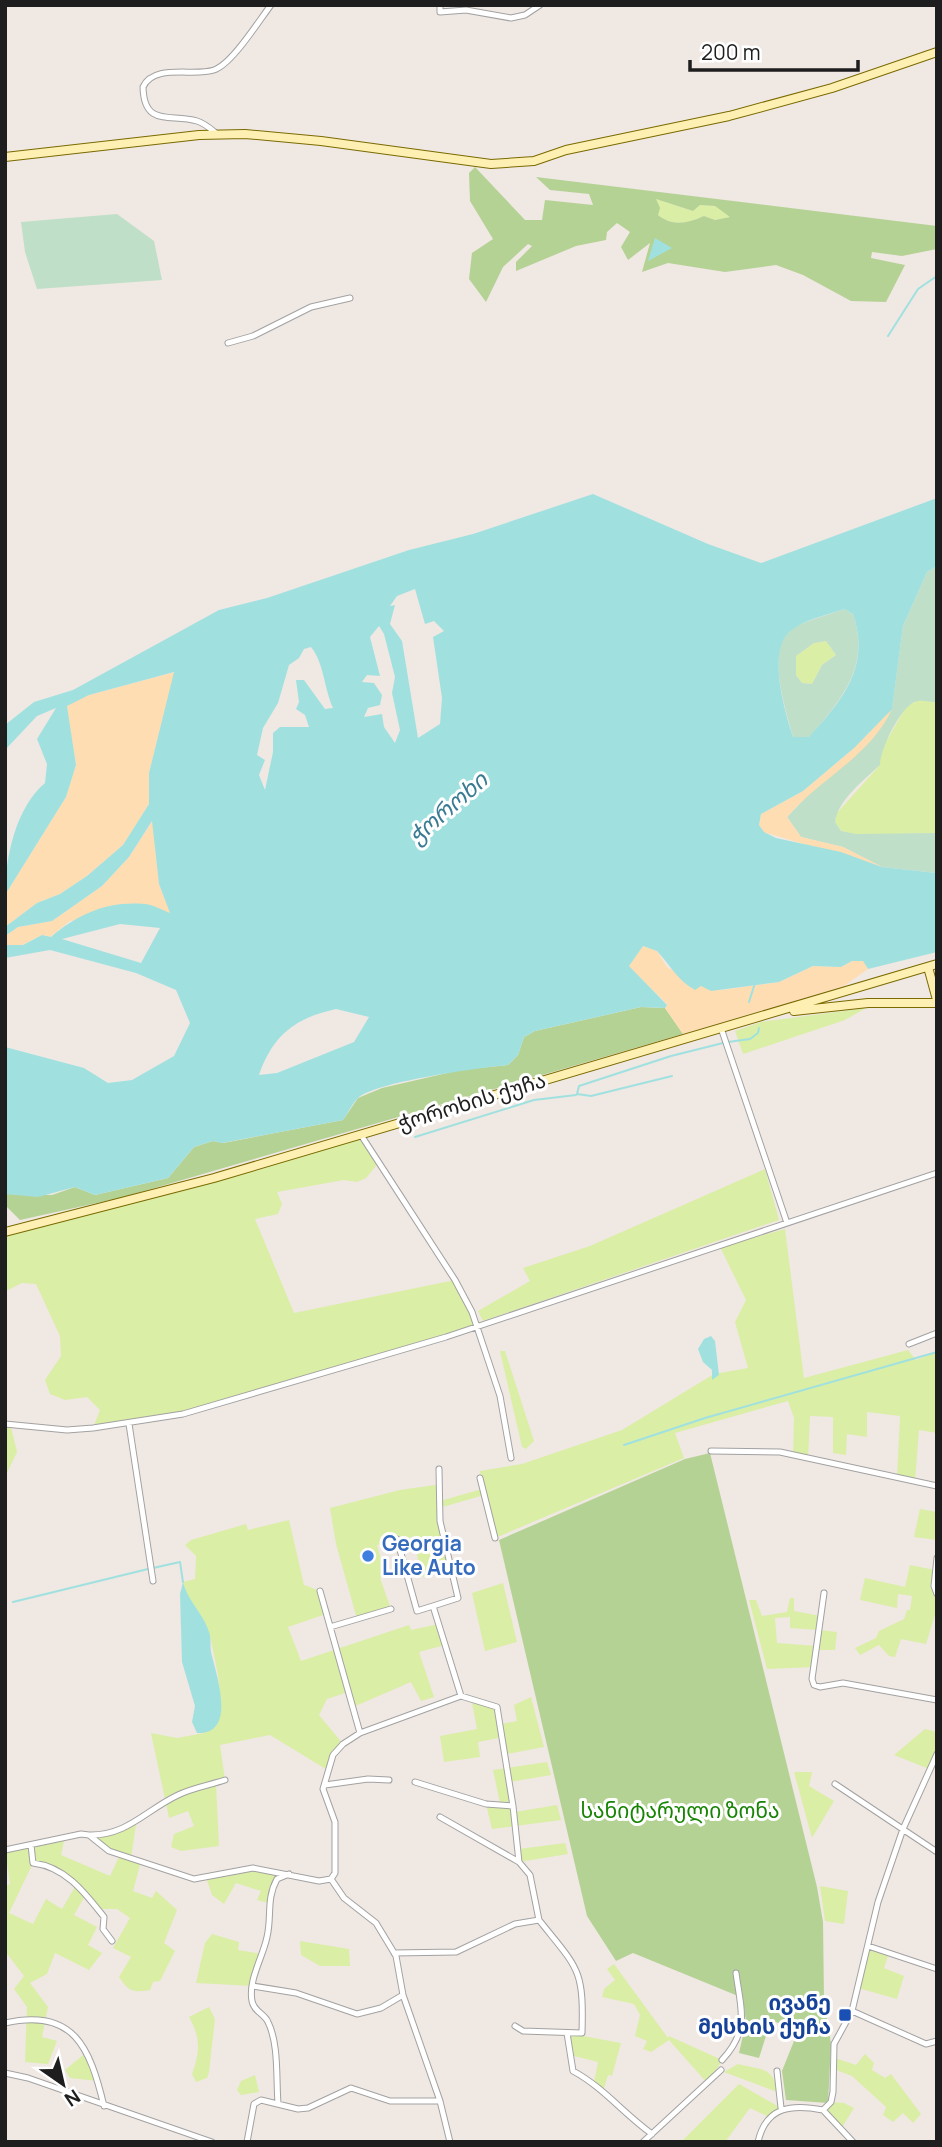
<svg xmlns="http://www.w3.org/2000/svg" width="942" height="2147" viewBox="0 0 942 2147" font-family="Manrope,'Noto Sans Georgian',sans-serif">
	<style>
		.grass { fill: #daeea5; fill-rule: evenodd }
		.forest { fill: #b5d295; fill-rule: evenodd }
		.wetland { fill: #bfdfc8; fill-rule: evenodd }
		.sand { fill: #ffddb2 }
		.water { fill: #a0e1e0; fill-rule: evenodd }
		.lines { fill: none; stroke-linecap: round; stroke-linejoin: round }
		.stream { stroke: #a0e1e0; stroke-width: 2 }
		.street-casing { stroke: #a2a2a2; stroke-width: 7 }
		.secondary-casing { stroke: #7a6a00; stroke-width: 10 }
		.street { stroke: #fff; stroke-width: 5 }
		.secondary { stroke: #fef0b3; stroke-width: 8 }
		.shop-dot { fill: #3f7fe0; stroke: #fff; stroke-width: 2.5 }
		.transit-dot { fill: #1a4fb4; stroke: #fff; stroke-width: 2.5 }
		.labels { text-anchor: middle; stroke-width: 6; stroke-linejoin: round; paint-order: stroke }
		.street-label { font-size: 21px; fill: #1e1e1e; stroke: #fff }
		.shop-label { font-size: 21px; font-weight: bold; fill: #366cbe; stroke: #fff; text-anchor: start }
		.park-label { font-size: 21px; fill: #178404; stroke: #fff }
		.transit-label { font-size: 21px; font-weight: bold; fill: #164399; stroke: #fff; text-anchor: end }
		.water-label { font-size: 23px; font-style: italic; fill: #397b93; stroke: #fff }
	</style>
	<rect width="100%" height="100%" fill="#f0e8e3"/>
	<!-- grass -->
	<path class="grass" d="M656,199l37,12 7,-6 15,1 16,11 -16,3 -11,-4c-16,7 -31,11 -46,-1z
		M826,641l10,14 -14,10 -10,19 -10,-1 -6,-8v-19l18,-13z
		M918,700l19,2v131l-81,2 -15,-4 -6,-9 1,-8 44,-49v-13l26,-45z
		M866,1008l-21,12 -102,34 -8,-23 26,-9z
		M361,1135l19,26 -14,17 -9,4 -13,-2 -67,12 5,12 -4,10 -23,5 39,94 161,-33 22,46 -294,88 -90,14 7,-18 -13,-13 -22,3 -15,-6 -5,-14 16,-24 -1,-20 -24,-52 -14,-1 -16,8 -1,7v-66z
		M765,1169l14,51 -296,101 -5,-10 52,-30 -7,-13 67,-22z
		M785,1229l19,149 104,-28 8,10 21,-8v81l-18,-3 -4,51 -18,-3 3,-62 -33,-4v25l-20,-3 -1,21 -13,-2v-36l-23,-1 -2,42 -15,-3 1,-37 -6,-17 -113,32 9,25 -189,80 -11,-43 -45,13 11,58 -28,11 -9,-40 -36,8 9,31 -6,2 11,31 -34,10 -21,-75 -6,-36 70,-18 35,-5h4l1,16 42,-12 -2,-18 42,-7 100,-34 92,-56 34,-6 -13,-46 11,-22 -26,-53z
		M500,1351h5l29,90 -8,8 -4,-2z
		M10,1423l7,29 -12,25v-53z
		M920,1509l17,3v28l-23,-3z
		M289,1520l15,65 16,6 6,23 -38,13 13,34 108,-36 2,5 28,-6 6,21 -26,7 15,45 -13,4 -10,-19 -58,25 -5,-15 -21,7 -8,16 24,29 -10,11 -4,16 -59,-36 -50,10 5,35 -9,4 3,62 -38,5 -10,-4 3,-13 20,-8 -6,-15 -19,7 -18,-85 26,5 27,-5 17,-29 -3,-29 -8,-40 -11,-23 -11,-12 -5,-18 12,-3 1,-23 -11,-11 6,-5 55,-16 2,6z
		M910,1565l25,5 2,38 -11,36 -25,-5 -6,18 -6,-1 -10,-11 -19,10 -5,-7 21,-10 3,-7 25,-12 3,-9h3l2,-14 -14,-2 -1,14 -37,-8 5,-22 40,9z
		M503,1583l14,59 -32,9 -13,-58z
		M790,1598h4v13l27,5 -2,14 18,2 -2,18h-19l-2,17 -47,2 -18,-69h7l6,16 25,-4zM790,1617v11l28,2 -1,16 -40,-3 -2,-25z
		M531,1697l13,50 -38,7 -5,-30 16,-3 -3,-16z
		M471,1698l24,9 4,31 -21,4 2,15 -36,5 -4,-26 37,-7z
		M925,1729l12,3v22l-8,15 -35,-14z
		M547,1762l4,13 -41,7 5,30 42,-7 4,15 -69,9 -6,-25 14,-1 -7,-33z
		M794,1772h18l-3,14 25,15 -22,37z
		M136,1824l-5,34 10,3 -8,30 19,7 4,-7 21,19 -13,33 11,8 -15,30 -7,1 -3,8c-17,3 -22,1 -31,-13l12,-20 -18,-9 17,-30 -13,-9h-19l-12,-15 -12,21 23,12 -9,18 14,8 -13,17 -34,-17 -8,21 -17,9 18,24 -6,30 15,4 -9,23 -23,-2 2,-55 -13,-18 10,-13 -19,-25v-65l5,-2 -5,-34 60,-14 -4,19 49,21 10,-21 -31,-20 30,-4zM33,1863l28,9 15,13 -14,24 -16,-10 -13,25 -24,-11z
		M565,1843l3,11 -49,8v-13z
		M253,1868l36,6 -12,5 -9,24 -11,-3 4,-9 -25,-8 -12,21 -12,-9 -6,-18z
		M820,1886l28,5 -4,33 -19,-3z
		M212,1934l27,8 -1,8 24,4 -9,32 -57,-3 9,-40z
		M300,1941l49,8 1,17h-30l-19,-11z
		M868,1946l21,7 -5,15 20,8 -7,23 -39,-11z
		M614,1964l54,74 1,-2 53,24 -14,24 -39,-44 -18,12 -8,-3 4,-8 -12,-5 5,-21 -6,-11 -32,-7 2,-8 11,-9 -8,-11z
		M209,2007l6,12 -6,53 -2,6 -11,4 -4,-8c8,-22 9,-36 -3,-57z
		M567,2033l54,10 -9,33 -4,-1 -5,17 -9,-10 4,-20 -28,-7z
		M88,2051l10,30 -28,-3 -5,-8z
		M865,2054l9,9 -2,7 13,8 6,-4 30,40 -8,9 -10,-10 -10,9 -10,-7 3,-8 -34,-31 -21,-8 1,-11 24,8z
		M738,2064c22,6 36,2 39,28l-53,-20z
		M255,2075l4,17 -18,3 -4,-5 4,-9z
		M739,2084l42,24 -12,9 -19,-9 -25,34h-44z
		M831,2102l13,1 10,5 -13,21 -18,-19z"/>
	<!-- forest -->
	<path class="forest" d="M475,167l50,53h17l3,-20 48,5 -4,-11 -39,-4 -14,-13 401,49v23l-35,7 -30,-4 -1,6 34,7 -19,37 -35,-1 -48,-26 -27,-10 -51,7 -57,-9 -26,9 8,-29 -22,17 -7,-13 9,-15 -13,-9 -10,9 -1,8 -30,6 -60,25v-9l16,-16 -4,-2 -25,23 -17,35 -17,-23 3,-26 21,-14 -23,-38 -1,-28zM656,199l37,12 7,-6 15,1 15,11 -15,3 -11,-4c-16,7 -31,11 -46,-1l2,-7z
		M641,1007l24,1 18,26 -559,163 -104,23 -15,-15v-11l47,1 23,-8 20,8 73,-17 26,-31 19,-6 10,2 120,-23 15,-22 24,-10 78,-18 48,-5 10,-10 6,-18 11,-6z
		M710,1453l107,434 6,35 1,77 7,45 -3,59 -42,-3 -4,-29 16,-40 -27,-11 -12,38 -20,-5 7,-31 -3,-24 -110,-45 -17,8 -29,-45 -88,-376 186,-81z"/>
	<!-- wetland -->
	<path class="wetland" d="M117,214l37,27 8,39 -125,9 -12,-37 -4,-30z
		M937,566v136c-8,0 -16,-3 -23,0 -14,7 -34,47 -34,63 -16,15 -42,35 -45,57l6,9 15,3 81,-1v40l-55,-6 -39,-20 -42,-10 -14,-20 105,-109 11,-82 24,-54z
		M844,609l9,5c18,53 -12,85 -44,124l-16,-1c-7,-26 -29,-91 0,-109 15,-8 35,-13 51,-19zM826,641l10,14 -14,10 -10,19 -10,-1 -6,-8v-19l18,-13z"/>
	<!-- sand -->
	<path class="sand" d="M175,672l-26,101v31l-26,41 -36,31 -27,18 -23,9 -32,24v-32l61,-98 10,-32 -10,-59 23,-11z
		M892,709c-22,48 -72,69 -105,108l14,20 42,10 39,20 -119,-35 -4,-7 2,-11 42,-23 51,-43z
		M153,820l6,64 12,30 -101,7 -20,16 -8,-2 -20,10h-17v-9l13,-9 34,-6 50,-35 27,-29z
		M643,946l14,5 10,16 34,19 21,4 57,-8 34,-16 28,1 11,-6h12l4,8 -24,17 -161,48 -18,-26 2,-4 -39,-38z"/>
	<!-- water -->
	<path class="water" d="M655,238l17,10 -24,13z
		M593,494l115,50 53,19 176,-65v68l-10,6 -24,54 -11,83 -38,39 -51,43 -42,23 -2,11 5,7 12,6 65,14 41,15 55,6v79l-69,17 -5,-8h-11l-11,6 -28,-1 -34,16 -68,9 -10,-5 -6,4c-18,-10 -25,-25 -38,-39l-14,-5 -14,20 38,39 -2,3 -24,-1 -106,24 -11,6 -6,18 -10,10c-30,3 -127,16 -149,32 -6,5 -11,16 -16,23l-121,23 -9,-2 -19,6 -26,31 -73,17 -20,-8 -37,10 -33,-3v-147l79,21 24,15 24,-3 42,-24 16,-33 -14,-33 -40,-17 -86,-23 -45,8v-13h18l19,-10 9,2c27,-23 56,-36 93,-33 8,0 18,6 26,9l-11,-29 -7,-63 -23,36 -27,29 -50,35 -34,6 -13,9v-9l32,-24 23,-9 27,-18 36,-31 26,-41v-31l25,-101 -85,23 -22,11 9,59 -10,32 -61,98c0,-37 11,-88 40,-112l2,-19 -10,-25 19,-31 -19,8 -32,34v-25l29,-23 39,-12 146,-80 48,-12 142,-48 64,-16zM415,589l10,35 9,-3 10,10 -11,6 9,61 -2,26 -22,14 -16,-97 -12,-17 5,-19 -5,1 7,-10zM844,609l9,5c18,53 -11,86 -44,123h-16c-8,-25 -28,-91 0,-108 14,-10 35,-14 51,-20zM379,626l5,8 11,43 -3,16 8,37 -5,13 -11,-16 -2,-13 -18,3 4,-9 12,-3 2,-10 -8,-12 -12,-1 5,-7 13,1 -10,-39zM311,647c13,16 13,41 22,61l-8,1 -21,-29h-8l3,22 -3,7 9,6 4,12h-29l-7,6v19l-8,38 -6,-15 6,-15 -8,-5 6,-27 15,-25 11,-38 10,-7 5,-9zM120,924l40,4 -19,35 -79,-24zM336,1009l33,8 -15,25 -77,31 -18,2c14,-40 36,-57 77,-66z
		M711,1336l4,5 4,34 -7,5v-10l-9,-8 -5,-13 6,-10z
		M183,1582c5,20 22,33 27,53 1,6 0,11 1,17 5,22 27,83 -14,81l-5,-11 3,-16 -13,-44 -2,-68z"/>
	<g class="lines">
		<!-- stream -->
		<path class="stream" d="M888,336l30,-47 19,-13
			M749,1002l6,-19
			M728,1042l22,-3 8,-6 1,-5
			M672,1076l-81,20 -14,-2 2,-8 92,-30 52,-13
			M415,1137l119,-37 42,-5
			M624,1445l81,-27 232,-66
			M153,1568l27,-6 3,20
			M13,1602l135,-33"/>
		<!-- street casing -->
		<g class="street-casing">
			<path id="street" d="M440,5v7l26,-2 45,8 14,-3 15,-10
				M216,133c-5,-4 -12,-10 -19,-12 -26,-8 -53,7 -54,-34 11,-24 51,-10 71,-17 18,-6 44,-48 57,-65
				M228,343l25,-7 58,-29 39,-9
				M721,1028l66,195
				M361,1135l94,145 17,32 28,84 11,62
				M909,1344l28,-11
				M5,1424l62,6 26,-2 90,-14 263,-77 491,-164
				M129,1424l24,157
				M711,1451l69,1 157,34
				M480,1478l15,60
				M397,1539l20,72 16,-5 28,90
				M937,1558l-3,28 3,8
				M320,1591l40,142
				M824,1593l-12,86 2,6 6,2 23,-4 94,17
				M433,1606l25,-8 -18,-77 -1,-52
				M330,1627l61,-18
				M415,1782l71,22 27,2 6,56
				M835,1784l102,68
				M325,1785l43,-6 21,1
				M440,1817l79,45 11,13 9,45
				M89,1835c38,1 57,-25 89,-40 14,-7 32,-10 47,-15
				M31,1845l2,18c33,4 52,30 71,54l-1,12 9,12
				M5,1850l76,-16 8,1 20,16 85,28 59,-11 66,13 12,-2
				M331,1879l4,-6v-51l-12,-33 10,-34 10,-11 17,-11 101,-37 36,11 16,99
				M331,1879l13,19 32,25 20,33 7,39 37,106 10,41
				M868,1946l69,23
				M394,1953l62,-1 59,-28 24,-4c39,49 45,48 43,113l-59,-2 -8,-5
				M253,1986l43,7 61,21 24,-6 22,-13
				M852,2011l74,33 11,-3
				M5,2023c69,-16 85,25 99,83
				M567,2033l6,38c30,16 51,43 79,63
				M722,2060c28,-30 19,-50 14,-87
				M777,2071l4,37
				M5,2073l23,5 184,64
				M278,2103c-2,-24 1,-59 -10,-81 -4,-9 -14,-10 -16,-21 -4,-21 11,-44 15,-64 5,-21 -1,-38 10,-58l12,-5
				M823,2110l8,-8 2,-10 1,-48 18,-33 26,-109 25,-73 34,-75
				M823,2110l30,32
				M247,2142l7,-38 7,-4 37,9 10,-1 43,-20 39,13h50
				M643,2142l78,-72
				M758,2142c8,-36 34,-38 65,-32"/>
		</g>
		<!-- secondary casing -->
		<g class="secondary-casing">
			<path id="secondary" d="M5,157l194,-22 46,-1 76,7 170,23 43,-3 32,-11 163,-34 103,-28 105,-36
				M928,967l9,33
				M794,1011l74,-8h69
				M5,1232l209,-54 723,-214"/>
		</g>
		<!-- street -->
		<use href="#street" class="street"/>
		<!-- secondary -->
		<use href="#secondary" class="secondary"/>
	</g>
	<!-- markers -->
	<circle class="shop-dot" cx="368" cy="1556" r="7"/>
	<rect class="transit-dot" x="838" y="2008" width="14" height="14" rx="3.5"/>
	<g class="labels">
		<!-- street labels -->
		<g class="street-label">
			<text transform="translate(472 1102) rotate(-17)" y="7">ჭოროხის ქუჩა</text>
		</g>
		<!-- shop labels -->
		<g class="shop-label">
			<text x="382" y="1551">Georgia<tspan x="382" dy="24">Like Auto</tspan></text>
		</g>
		<!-- park labels -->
		<g class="park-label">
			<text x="680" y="1818">სანიტარული ზონა</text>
		</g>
		<!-- transit labels -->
		<g class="transit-label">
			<text x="831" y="2010">ივანე<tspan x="831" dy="24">მესხის ქუჩა</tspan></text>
		</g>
		<!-- water labels -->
		<g class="water-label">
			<text transform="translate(448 808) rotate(-41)" y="8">ჭოროხი</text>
		</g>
	</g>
	<!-- border -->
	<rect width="942" height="2147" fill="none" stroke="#1e1e1e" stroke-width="14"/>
	<!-- north arrow -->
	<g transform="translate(63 2084) rotate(146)" stroke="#ffffff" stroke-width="5" paint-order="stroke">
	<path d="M0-5L12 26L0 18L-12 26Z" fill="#1e1e1e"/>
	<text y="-10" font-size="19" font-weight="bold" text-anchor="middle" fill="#1e1e1e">N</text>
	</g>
	<!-- scale -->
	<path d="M690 60v10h168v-10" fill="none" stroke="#1e1e1e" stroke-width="3.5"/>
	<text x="701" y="60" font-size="21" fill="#1e1e1e" stroke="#ffffff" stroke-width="5" paint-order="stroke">200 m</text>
</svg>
